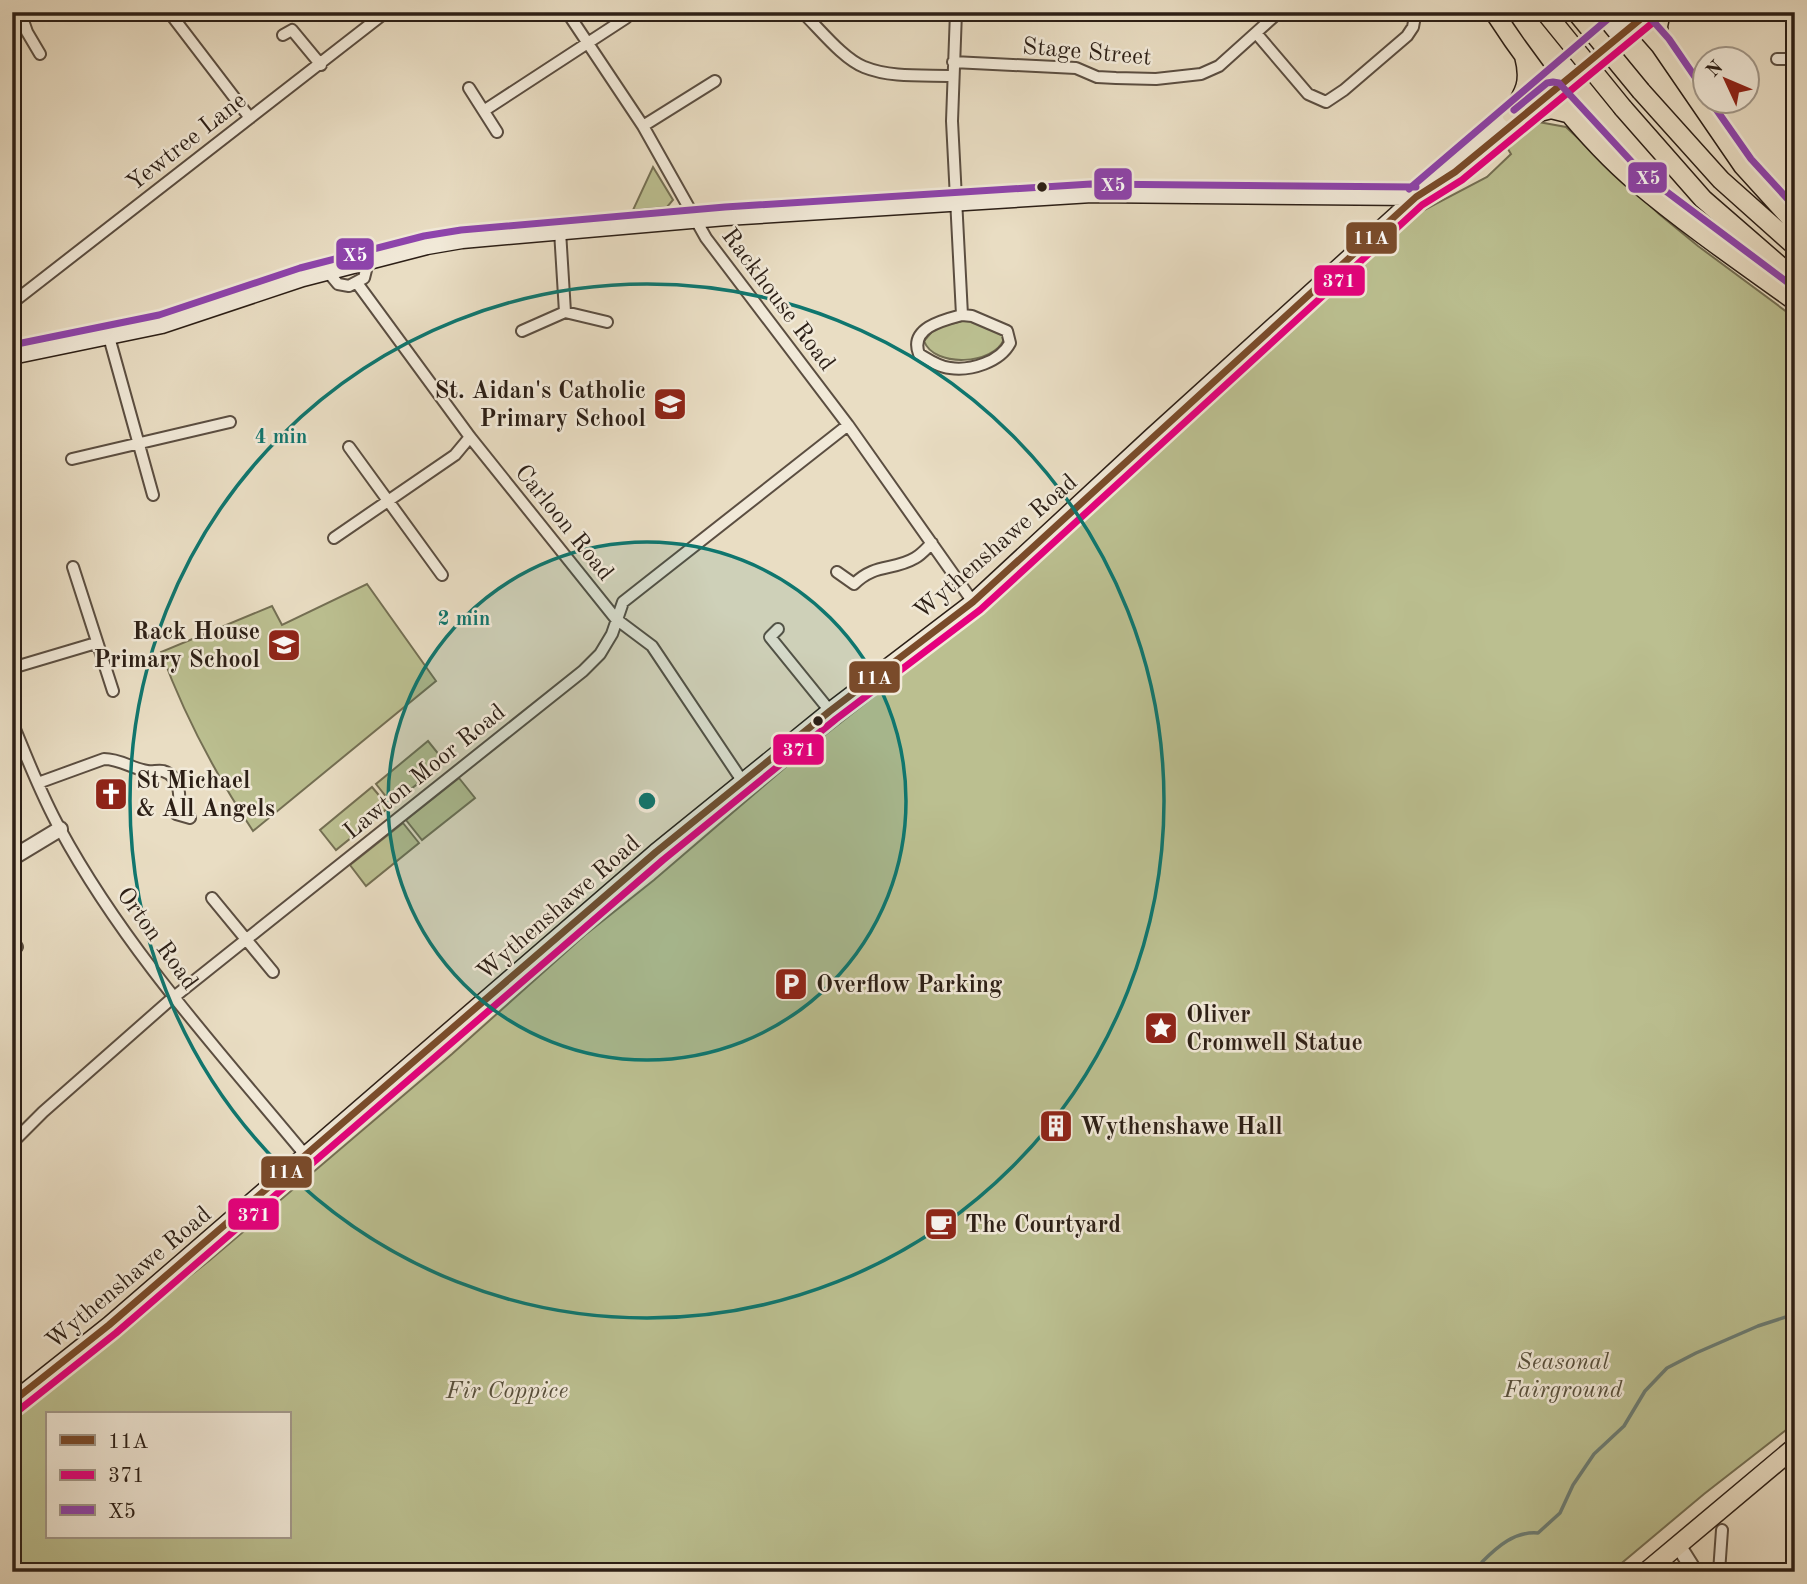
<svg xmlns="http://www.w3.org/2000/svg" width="1807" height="1584" viewBox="0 0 1807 1584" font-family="'Old Standard TT',serif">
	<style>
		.green { fill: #bbbf90; stroke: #746f53; stroke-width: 2; fill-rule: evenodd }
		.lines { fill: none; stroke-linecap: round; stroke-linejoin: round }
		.stream { stroke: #6c7d74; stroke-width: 3.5 }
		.minor-casing { stroke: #5b4e41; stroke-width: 14 }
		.tertiary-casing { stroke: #5b4e41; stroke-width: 18 }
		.secondary-casing { stroke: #2c1f16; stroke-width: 19 }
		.trunk-casing { stroke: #2c1f16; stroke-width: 21 }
		.minor { stroke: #f1e9d8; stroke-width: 10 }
		.tertiary { stroke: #f1e9d8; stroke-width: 14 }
		.secondary { stroke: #f1e9d8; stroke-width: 16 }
		.trunk { stroke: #e9ddc3; stroke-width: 18 }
		.trunk-bridge-casing { stroke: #2c1f16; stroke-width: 21; stroke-linecap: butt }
		.trunk-bridge { stroke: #e9ddc3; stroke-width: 18 }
		.bus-1-casing { stroke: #f1e9d8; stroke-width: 12 }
		.bus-2-casing { stroke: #f1e9d8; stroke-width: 12 }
		.bus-3-casing { stroke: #f1e9d8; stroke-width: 12 }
		.bus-1 { stroke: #7a4b2a; stroke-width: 7 }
		.bus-2 { stroke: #e5007d; stroke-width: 7 }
		.bus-3 { stroke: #8e44ad; stroke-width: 7 }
		.ring { fill: none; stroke: #0f766e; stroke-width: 3.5 }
		.bus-dot { fill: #2c1f16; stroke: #f1e9d8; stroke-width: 2.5 }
		.labels { text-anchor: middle; stroke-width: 5; stroke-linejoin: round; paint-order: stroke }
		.street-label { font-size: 24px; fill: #2c1f16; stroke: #f1e9d8 }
		.poi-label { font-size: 24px; font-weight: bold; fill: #2c1f16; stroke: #f1e9d8; text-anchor: start }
		.park-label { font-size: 24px; font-style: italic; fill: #574f3b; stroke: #f1e9d8 }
		.centre { fill: #0f766e; stroke: #f1e9d8; stroke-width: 3.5 }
		.ring-label { font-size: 21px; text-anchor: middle; font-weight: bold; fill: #0f766e; stroke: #f1e9d8; stroke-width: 5; stroke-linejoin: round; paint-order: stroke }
		.line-badge { stroke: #f1e9d8; stroke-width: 2.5 }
		.badge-label { font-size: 19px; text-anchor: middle; font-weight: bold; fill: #fff }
	</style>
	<rect width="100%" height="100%" fill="#e9ddc3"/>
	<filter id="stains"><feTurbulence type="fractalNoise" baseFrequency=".00286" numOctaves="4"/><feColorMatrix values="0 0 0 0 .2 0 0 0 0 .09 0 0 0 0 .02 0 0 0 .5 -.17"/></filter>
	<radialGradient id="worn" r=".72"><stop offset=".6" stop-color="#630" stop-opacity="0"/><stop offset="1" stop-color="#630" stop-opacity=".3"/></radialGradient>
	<!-- green -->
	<path class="green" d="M1533,121l33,6 93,87 39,32 97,72v1105l-91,71 -93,78h-1599v-155l198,-157 242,-206 133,-119 69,-55 148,-127 113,-89 73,-62 301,-278 116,-104 82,-43 24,-23 -3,-5zM47,1414h242v123h-242z
		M653,167l20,33 -6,7 -34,3z
		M962,321h13l27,12 2,6c-10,26 -70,29 -80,2l11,-13z
		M367,584l69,97 -183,150c-37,-56 -69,-116 -92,-179l111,-46 10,19z
		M428,741l17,21 -53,42 -16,-20z
		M459,778l16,20 -53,42 -16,-20z
		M372,787l17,20 -53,43 -16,-20z
		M403,823l16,20 -53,43 -16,-21z"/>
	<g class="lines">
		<!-- stream -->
		<path class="stream" d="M1484,1572l-2,-10c16,-16 33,-31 56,-29l22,-20 13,-28 21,-31 30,-28 21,-35 22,-23 29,-15 62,-27 37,-12"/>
		<!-- minor casing -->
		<g class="minor-casing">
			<path id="minor" d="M20,12l7,20 13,22
				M169,12l81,106
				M567,12l76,114 63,112 142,187 125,177
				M802,12c17,16 41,47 62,55 27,11 60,8 88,9
				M956,12l-4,109 10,194c-19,5 -53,13 -43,39 10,6 20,13 31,14 21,3 50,-6 60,-25l-3,-12 -35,-15 -10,-1
				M1256,33l52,61 18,8 18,-12 63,-54 6,-9 2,-11 -4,-4
				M283,35l9,-5 29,35
				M1777,59h18
				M953,62l123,6 21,9 19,1 40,1 45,-5 18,-8 60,-54
				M469,88l28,44
				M485,110l141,-92
				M643,126l72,-45
				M328,272l10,12 11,2 15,-8 4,-16
				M357,283l113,154 146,182 36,27 91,136
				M12,303l374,-291
				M565,312l42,10
				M522,331l43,-19 -5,-81
				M109,337l44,158
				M349,447l93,128
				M72,459l158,-37
				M334,538l121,-83 15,-18
				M73,567l40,124
				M837,572l17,12c21,-21 39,-13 61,-26 6,-3 12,-10 17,-15
				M778,629l-8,8 60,74
				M12,668l84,-25
				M12,722c15,36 29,73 48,107 65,120 159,222 246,327
				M38,783l66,-24c16,0 27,9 43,12 5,1 11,-1 16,0 19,6 18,29 13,43l14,4
				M212,898l61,74
				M12,939l5,8
				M12,1143l31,-31 126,-111 414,-330 17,-17 12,-20 11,-32 225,-177
				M1719,1572l3,-42"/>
		</g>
		<!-- tertiary casing -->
		<g class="tertiary-casing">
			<path id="tertiary" d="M12,858l48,-29
				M1678,1545l17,27"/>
		</g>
		<!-- secondary casing -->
		<g class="secondary-casing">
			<path id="secondary" d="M12,356l150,-31 141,-47 124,-32 35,-6 264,-23 366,-23 324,3
				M12,1402l97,-77 547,-473 174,-141 143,-109 178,-165 297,-269 186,-156"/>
		</g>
		<!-- trunk casing -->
		<g class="trunk-casing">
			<path id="trunk" d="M1494,12c36,56 92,128 143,171 50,42 105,80 158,118
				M1631,12l29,33 83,121 52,57
				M1660,45l-2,-19 3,-14
				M1641,91l80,89 74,66
				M1623,108l80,91 92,80
				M1511,114c14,-22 20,-32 13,-58
				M1524,116l27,-7 20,5
				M1646,1572l149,-125"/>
		</g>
		<!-- minor -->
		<use href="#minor" class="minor"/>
		<!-- tertiary -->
		<use href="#tertiary" class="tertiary"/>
		<!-- secondary -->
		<use href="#secondary" class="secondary"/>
		<!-- trunk -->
		<use href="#trunk" class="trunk"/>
		<!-- trunk-bridge casing -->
		<g class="trunk-bridge-casing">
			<path id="trunk-bridge" d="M1545,12l78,96
				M1576,12l65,79"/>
		</g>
		<!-- trunk-bridge -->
		<use href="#trunk-bridge" class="trunk-bridge"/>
		<!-- bus-1 casing -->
		<g class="bus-1-casing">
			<path id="bus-1" d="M12,1402l97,-77 547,-473 174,-141 143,-109 443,-405 39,-25 194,-160"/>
		</g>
		<!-- bus-2 casing -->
		<g class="bus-2-casing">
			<path id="bus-2" d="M19,1410l97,-77 547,-473 173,-141 144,-109 442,-405 40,-25 194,-160"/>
		</g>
		<!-- bus-3 casing -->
		<g class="bus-3-casing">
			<path id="bus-3" d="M1645,12l24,27 37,54
				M1711,102l40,57 44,48
				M1514,110l33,-27 6,-1 6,1 84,91 152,114
				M1409,189l207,-177
				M12,345l147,-30 141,-47 124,-32 37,-6 264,-23 366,-23 325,3"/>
		</g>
		<!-- bus-1 -->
		<use href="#bus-1" class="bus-1"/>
		<!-- bus-2 -->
		<use href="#bus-2" class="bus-2"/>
		<!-- bus-3 -->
		<use href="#bus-3" class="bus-3"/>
	</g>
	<!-- distance rings -->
	<circle cx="647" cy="801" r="259" fill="#0f766e" fill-opacity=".12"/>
	<g class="ring">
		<circle cx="647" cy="801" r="259"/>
		<circle cx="647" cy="801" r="517"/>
	</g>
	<!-- icons -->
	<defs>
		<g id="school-square" transform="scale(1.75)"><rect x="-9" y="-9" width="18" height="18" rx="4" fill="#8f2418" stroke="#f1e9d8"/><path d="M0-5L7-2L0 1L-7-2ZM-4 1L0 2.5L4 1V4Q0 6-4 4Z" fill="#fff"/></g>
		<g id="church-square" transform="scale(1.75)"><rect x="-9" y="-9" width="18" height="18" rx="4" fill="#8f2418" stroke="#f1e9d8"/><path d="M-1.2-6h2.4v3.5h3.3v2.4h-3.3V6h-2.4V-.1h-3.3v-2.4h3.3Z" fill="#fff"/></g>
		<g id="parking-square" transform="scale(1.75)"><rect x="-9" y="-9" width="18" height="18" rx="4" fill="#8f2418" stroke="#f1e9d8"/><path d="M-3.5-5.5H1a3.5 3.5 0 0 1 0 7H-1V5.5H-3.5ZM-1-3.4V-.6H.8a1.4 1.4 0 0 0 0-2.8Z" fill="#fff"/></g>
		<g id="sight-square" transform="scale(1.75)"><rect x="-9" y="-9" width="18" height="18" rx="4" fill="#8f2418" stroke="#f1e9d8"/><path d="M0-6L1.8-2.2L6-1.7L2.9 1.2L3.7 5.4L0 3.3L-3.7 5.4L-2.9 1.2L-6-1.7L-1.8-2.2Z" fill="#fff"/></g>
		<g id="building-square" transform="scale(1.75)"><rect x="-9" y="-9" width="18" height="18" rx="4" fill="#8f2418" stroke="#f1e9d8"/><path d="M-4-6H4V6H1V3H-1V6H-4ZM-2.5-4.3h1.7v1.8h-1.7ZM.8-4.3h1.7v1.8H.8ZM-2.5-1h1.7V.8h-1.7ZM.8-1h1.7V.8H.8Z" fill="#fff"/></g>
		<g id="cafe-square" transform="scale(1.75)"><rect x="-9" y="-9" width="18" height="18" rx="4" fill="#8f2418" stroke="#f1e9d8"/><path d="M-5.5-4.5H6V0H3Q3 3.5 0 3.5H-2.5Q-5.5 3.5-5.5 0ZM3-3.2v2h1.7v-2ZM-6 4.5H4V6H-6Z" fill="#fff"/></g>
	</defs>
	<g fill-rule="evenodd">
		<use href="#school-square" x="670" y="404"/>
		<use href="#school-square" x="284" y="645"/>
		<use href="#church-square" x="111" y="794"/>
		<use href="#parking-square" x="791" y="984"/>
		<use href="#sight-square" x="1161" y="1028"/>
		<use href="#building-square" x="1056" y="1126"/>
		<use href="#cafe-square" x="941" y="1224"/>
	</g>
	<!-- markers -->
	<g class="bus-dot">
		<circle cx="1042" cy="187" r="6"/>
		<circle cx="818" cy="721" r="6"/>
	</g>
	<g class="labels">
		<!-- street labels -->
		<g class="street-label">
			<text transform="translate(1087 51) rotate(5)" y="8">Stage Street</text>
			<text transform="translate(186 141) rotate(-38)" y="8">Yewtree Lane</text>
			<text transform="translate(779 299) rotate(53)" y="8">Rackhouse Road</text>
			<text transform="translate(565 522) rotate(51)" y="8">Carloon Road</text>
			<text transform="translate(995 546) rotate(-41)" y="8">Wythenshawe Road</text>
			<text transform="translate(424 771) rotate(-39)" y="8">Lawton Moor Road</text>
			<text transform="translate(558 907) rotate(-41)" y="8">Wythenshawe Road</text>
			<text transform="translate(158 938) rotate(54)" y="8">Orton Road</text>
			<text transform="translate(128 1277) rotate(-40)" y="8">Wythenshawe Road</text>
		</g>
		<!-- poi labels -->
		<g class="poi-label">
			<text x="646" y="398" text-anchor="end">St. Aidan's Catholic<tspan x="646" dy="28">Primary School</tspan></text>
			<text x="260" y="639" text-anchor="end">Rack House<tspan x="260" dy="28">Primary School</tspan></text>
			<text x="136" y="788">St Michael<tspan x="136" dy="28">&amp; All Angels</tspan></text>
			<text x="816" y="992">Overflow Parking</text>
			<text x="1186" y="1022">Oliver<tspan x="1186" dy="28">Cromwell Statue</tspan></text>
			<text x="1080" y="1134">Wythenshawe Hall</text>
			<text x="965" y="1232">The Courtyard</text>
		</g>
		<!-- park labels -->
		<g class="park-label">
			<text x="1563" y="1369">Seasonal<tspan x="1563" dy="28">Fairground</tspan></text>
			<text x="507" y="1398">Fir Coppice</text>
		</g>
	</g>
	<circle cx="647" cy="801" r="10" class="centre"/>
	<g class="ring-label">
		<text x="281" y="443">4 min</text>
		<text x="464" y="625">2 min</text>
	</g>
	<g class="line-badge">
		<rect x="1627" y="161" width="41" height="33" rx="7" fill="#8e44ad"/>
		<rect x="1093" y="167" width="40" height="34" rx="7" fill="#8e44ad"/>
		<rect x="1345" y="221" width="53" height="34" rx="7" fill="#7a4b2a"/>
		<rect x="335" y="237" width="40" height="34" rx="7" fill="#8e44ad"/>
		<rect x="1313" y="264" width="53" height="33" rx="7" fill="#e5007d"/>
		<rect x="848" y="660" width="53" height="34" rx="7" fill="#7a4b2a"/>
		<rect x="772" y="733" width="53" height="33" rx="7" fill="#e5007d"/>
		<rect x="260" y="1155" width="53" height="34" rx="7" fill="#7a4b2a"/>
		<rect x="227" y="1197" width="53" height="34" rx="7" fill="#e5007d"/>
	</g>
	<g class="badge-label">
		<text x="1648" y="184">X5</text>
		<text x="1113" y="191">X5</text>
		<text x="1371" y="244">11A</text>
		<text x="355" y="261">X5</text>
		<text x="1339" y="287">371</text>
		<text x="874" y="684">11A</text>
		<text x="799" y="756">371</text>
		<text x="286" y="1178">11A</text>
		<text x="254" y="1221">371</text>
	</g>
	<!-- margin -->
	<rect width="1807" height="1584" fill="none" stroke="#e9ddc3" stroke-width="42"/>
	<rect x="14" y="14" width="1779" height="1556" fill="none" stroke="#2c1f16" stroke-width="3.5"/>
	<rect x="21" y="21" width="1765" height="1542" fill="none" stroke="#2c1f16" stroke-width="2"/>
	<!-- legend -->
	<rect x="46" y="1412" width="245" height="126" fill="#f1e9d8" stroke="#a2988a" stroke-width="2"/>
	<rect x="60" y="1435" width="35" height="10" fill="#7a4b2a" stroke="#a2988a" stroke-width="2"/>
	<text x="108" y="1448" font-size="21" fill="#2c1f16">11A</text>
	<rect x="60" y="1470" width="35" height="10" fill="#e5007d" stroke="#a2988a" stroke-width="2"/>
	<text x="108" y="1482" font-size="21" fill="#2c1f16">371</text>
	<rect x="60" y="1505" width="35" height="10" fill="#8e44ad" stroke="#a2988a" stroke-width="2"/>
	<text x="108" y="1518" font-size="21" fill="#2c1f16">X5</text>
	<!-- north arrow -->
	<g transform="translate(1726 80) rotate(314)"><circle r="33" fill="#f1e9d8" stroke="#a2988a" stroke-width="2"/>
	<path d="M0-5L12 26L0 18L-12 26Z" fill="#8f2418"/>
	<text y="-10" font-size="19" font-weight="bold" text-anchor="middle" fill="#2c1f16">N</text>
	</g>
	<rect width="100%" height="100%" filter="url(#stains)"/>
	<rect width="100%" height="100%" fill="url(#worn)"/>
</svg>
